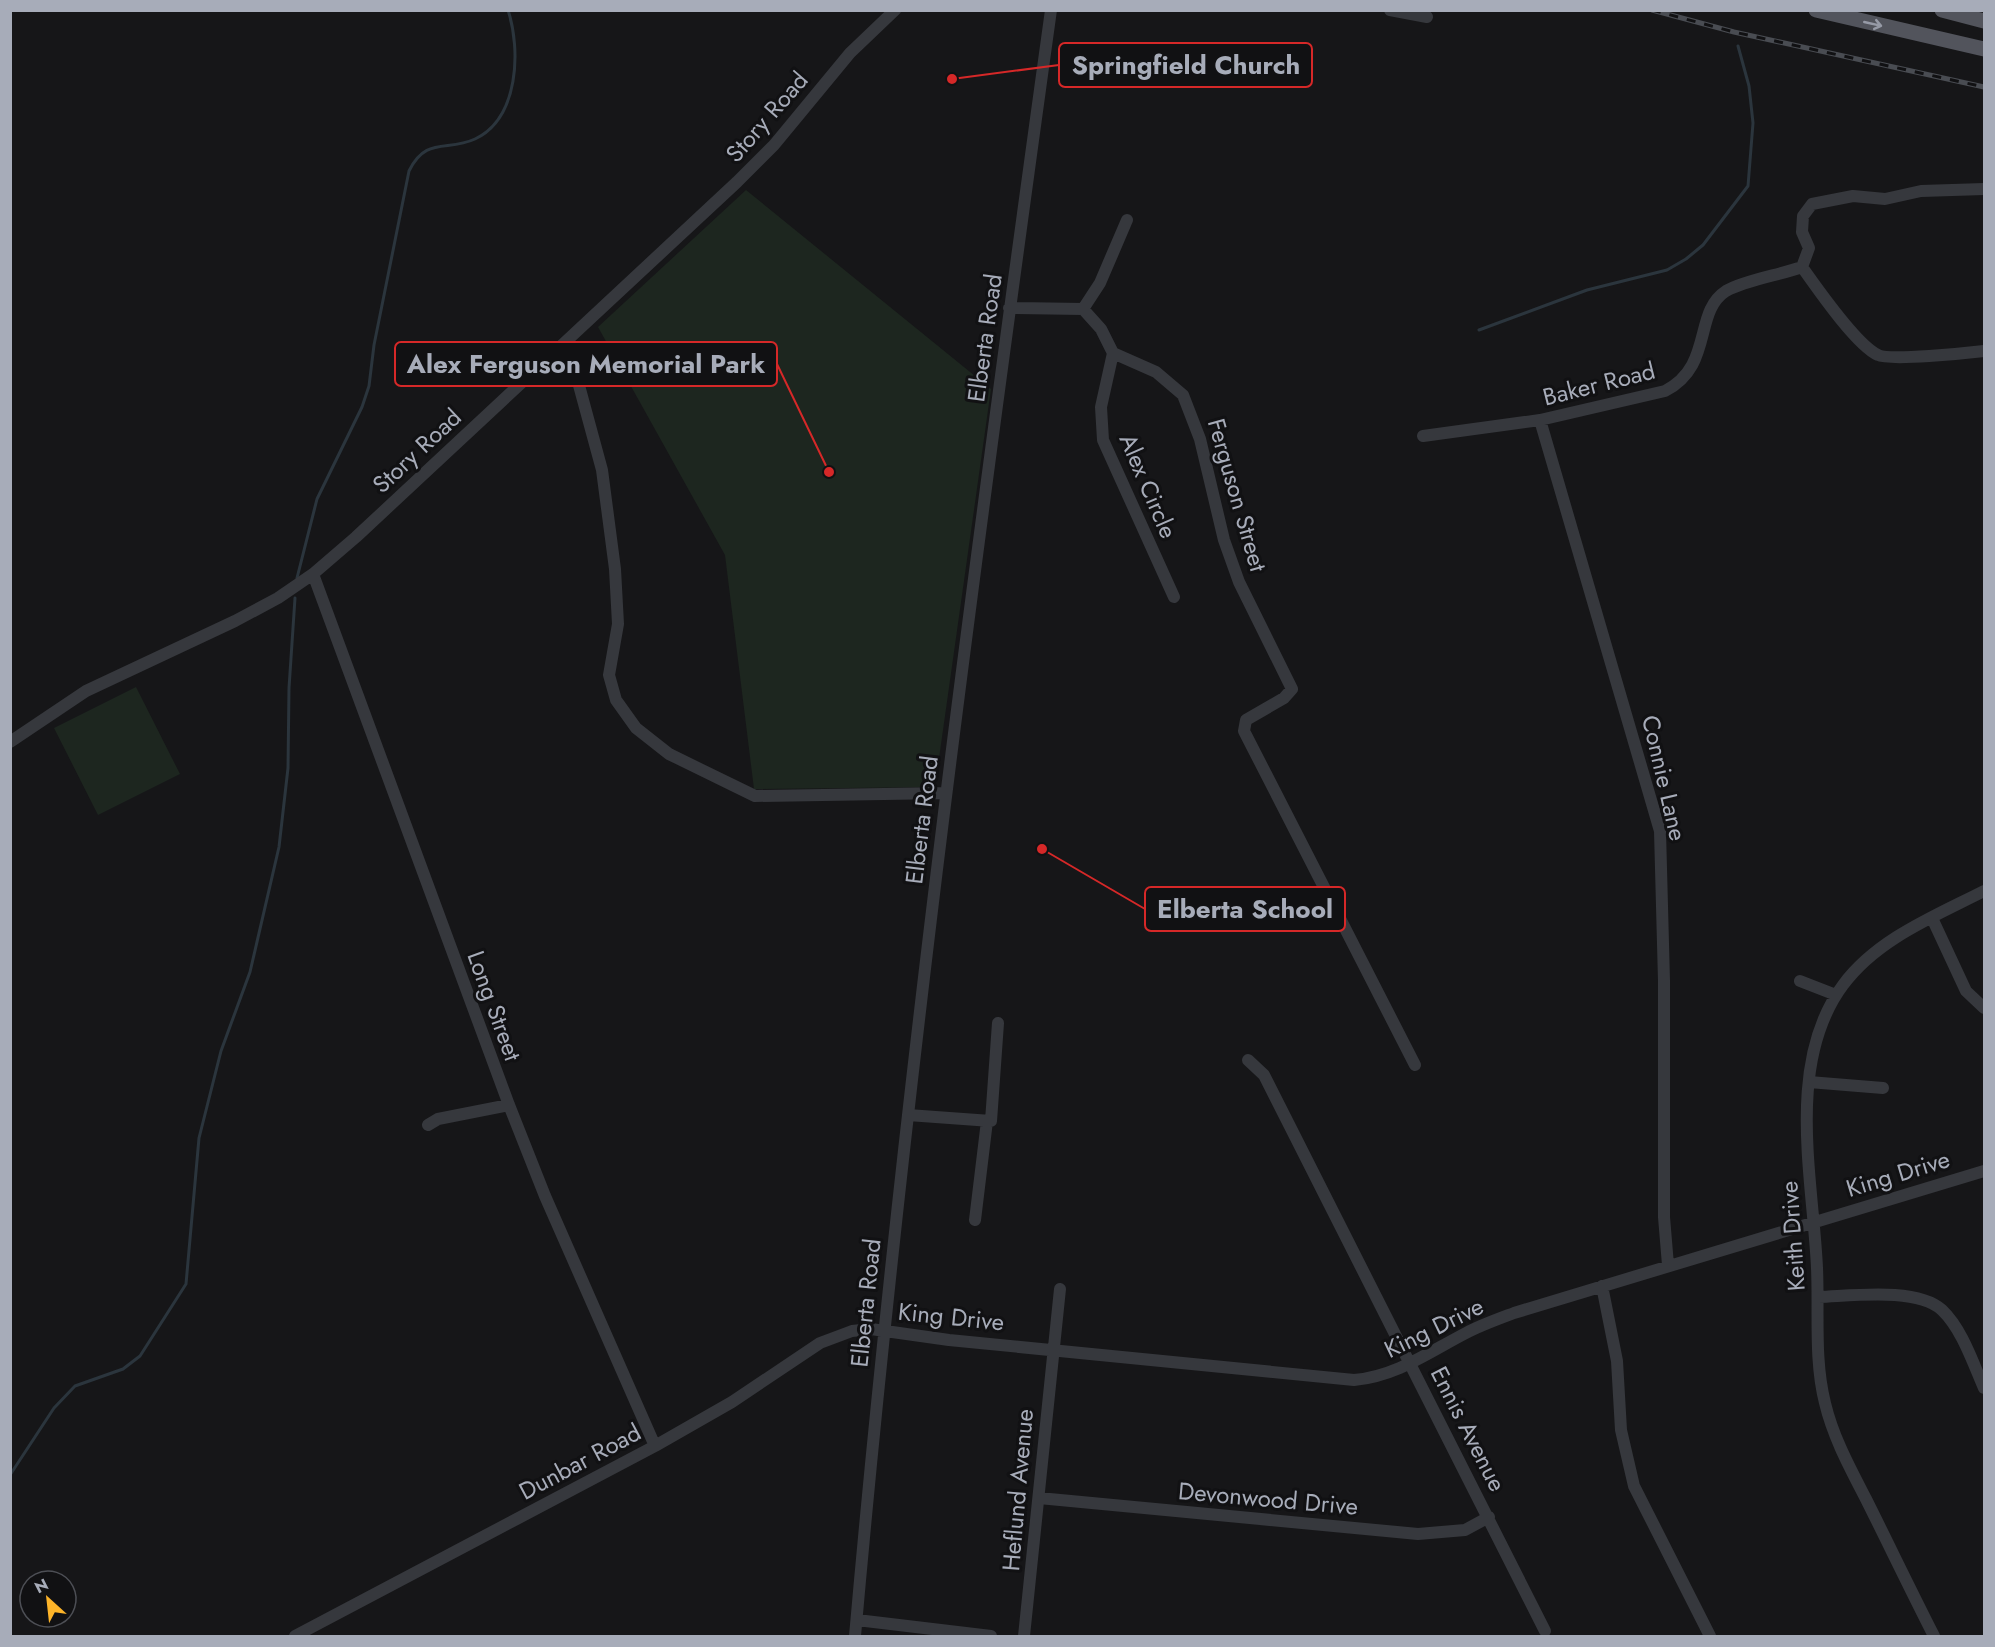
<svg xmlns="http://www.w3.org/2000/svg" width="1995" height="1647" viewBox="0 0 1995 1647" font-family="Jost,sans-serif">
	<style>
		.green { fill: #1d261f }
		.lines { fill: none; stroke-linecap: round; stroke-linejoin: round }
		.stream { stroke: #2b353d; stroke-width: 3 }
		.minor { stroke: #36383d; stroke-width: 12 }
		.major { stroke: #52545c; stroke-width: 15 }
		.rail-casing { stroke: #494c52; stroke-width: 5 }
		.rail { stroke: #111113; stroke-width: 3; stroke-dasharray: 9; stroke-linecap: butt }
		.oneway { stroke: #969aa6 }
		.labels { text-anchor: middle; stroke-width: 6; stroke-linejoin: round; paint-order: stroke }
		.street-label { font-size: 24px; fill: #a7acb9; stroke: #111113 }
		.leader { fill: none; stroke: #d62828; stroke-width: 2 }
		.callout-dot { fill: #d62828; stroke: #111113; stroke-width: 2 }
		.callout { fill: #111113; stroke: #d62828; stroke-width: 2 }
		.callout-label { font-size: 26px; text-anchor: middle; font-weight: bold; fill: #a7acb9 }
	</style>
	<rect width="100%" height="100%" fill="#161618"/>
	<!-- green -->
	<path class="green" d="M746,190l245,199 -56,398 -181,2 -29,-234 -127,-228z
		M136,687l44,87 -82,41 -44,-87z"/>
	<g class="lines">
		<!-- stream -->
		<path class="stream" d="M1479,330l108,-40 80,-20 19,-11 17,-14 45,-59 5,-63 -4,-37 -11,-40
			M297,578l20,-79 45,-92 7,-21 5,-41 35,-174c17,-35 38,-19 66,-32 44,-21 46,-89 33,-129
			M10,1475l44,-67 21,-22 48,-17 17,-13 46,-72 13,-146 22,-87 29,-79 29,-125 9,-79 1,-80 6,-90"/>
		<!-- minor -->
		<path class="minor" d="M1390,10l37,7
			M1802,267c15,21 54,78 76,88 12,6 89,-2 106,-4
			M1009,308l74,1 18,20 12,24 43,19 27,23 17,44 24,101 15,42 53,107 -8,9 -38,22 -2,11 171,334
			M1083,309l17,-26 27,-63
			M556,352l21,26 25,92 13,99 3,55 -9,51 7,25 20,28 33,26 86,42 190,-3
			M1113,353l-12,54 2,33 71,157
			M1540,420l120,411 4,150v236l4,48
			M1423,436l117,-16 125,-29c49,-25 28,-79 61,-100 19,-11 54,-16 76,-24l7,-19 -7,-16 1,-16 9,-12 41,-8 32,3 36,-8 63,-2
			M313,574l196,531 36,91 110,250
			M10,742l76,-51 149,-70 43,-23 35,-24 43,-37 381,-355 37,-37 76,-92 45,-43
			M1932,918l34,73 18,17
			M1800,981l36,14
			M1248,1060l16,15 281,556
			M1809,1082l74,6
			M908,1115l83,6 7,-98
			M428,1125l10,-6 71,-14
			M975,1220l12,-99
			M1602,1286l15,75 4,69 13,56 76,150
			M1819,1297c32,-1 98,-10 123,13 20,19 31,53 42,78
			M1039,1498l379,36 47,-4 24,-13
			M857,1620l134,16
			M295,1636l360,-190 77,-44 88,-59 32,-12 19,-2 78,11 405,40c43,-4 75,-28 112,-47 15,-8 32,-14 48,-20l470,-142
			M855,1636c48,-544 121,-1085 196,-1626
			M1024,1636l36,-347
			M1934,1636c-23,-45 -45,-91 -68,-137 -16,-31 -33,-62 -41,-96 -11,-43 -6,-91 -8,-135 -4,-89 -32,-205 26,-283 34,-46 92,-69 141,-94"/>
		<!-- major -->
		<path class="major" d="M1816,10l168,39
			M1942,10l42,11"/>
		<!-- rail casing -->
		<g class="rail-casing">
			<path id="rail" d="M1652,10l82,22 250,55"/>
		</g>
		<!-- rail -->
		<use href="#rail" class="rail"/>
	</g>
	<!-- one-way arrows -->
	<defs><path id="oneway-shaft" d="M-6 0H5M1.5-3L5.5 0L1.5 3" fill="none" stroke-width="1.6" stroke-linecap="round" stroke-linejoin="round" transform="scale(1.5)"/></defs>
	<use class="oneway" href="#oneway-shaft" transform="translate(1873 24) rotate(13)"/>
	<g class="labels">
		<!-- street labels -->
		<g class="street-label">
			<text transform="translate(767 117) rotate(-49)" y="8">Story Road</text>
			<text transform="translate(985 338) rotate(-82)" y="8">Elberta Road</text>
			<text transform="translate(1599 384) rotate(-14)" y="8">Baker Road</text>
			<text transform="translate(417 451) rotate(-43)" y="8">Story Road</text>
			<text transform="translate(1148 486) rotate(67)" y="8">Alex Circle</text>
			<text transform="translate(1237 495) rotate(74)" y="8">Ferguson Street</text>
			<text transform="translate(1664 778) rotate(77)" y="8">Connie Lane</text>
			<text transform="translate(922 820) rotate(-83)" y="8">Elberta Road</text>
			<text transform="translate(494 1006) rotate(70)" y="8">Long Street</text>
			<text transform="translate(1898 1174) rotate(-17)" y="8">King Drive</text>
			<text transform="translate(1793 1236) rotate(-94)" y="8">Keith Drive</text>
			<text transform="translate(866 1303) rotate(-84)" y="8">Elberta Road</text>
			<text transform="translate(951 1317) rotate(6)" y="8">King Drive</text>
			<text transform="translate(1434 1328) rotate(-26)" y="8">King Drive</text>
			<text transform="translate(1468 1429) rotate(63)" y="8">Ennis Avenue</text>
			<text transform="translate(580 1462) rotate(-28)" y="8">Dunbar Road</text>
			<text transform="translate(1018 1490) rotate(-85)" y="8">Heflund Avenue</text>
			<text transform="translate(1268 1499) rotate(5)" y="8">Devonwood Drive</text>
		</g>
	</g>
	<!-- callouts -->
	<path class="leader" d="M952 79L1059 65M829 472L777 364M1042 849L1145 909"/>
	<g class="callout-dot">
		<circle cx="952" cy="79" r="6"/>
		<circle cx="829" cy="472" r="6"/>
		<circle cx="1042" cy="849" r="6"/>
	</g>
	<g class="callout">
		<rect x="1059" y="43" width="253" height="44" rx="6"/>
		<rect x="395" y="342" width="382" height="44" rx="6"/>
		<rect x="1145" y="887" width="200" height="44" rx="6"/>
	</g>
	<g class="callout-label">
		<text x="1186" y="74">Springfield Church</text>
		<text x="586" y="373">Alex Ferguson Memorial Park</text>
		<text x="1245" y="918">Elberta School</text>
	</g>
	<!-- border -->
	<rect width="1995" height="1647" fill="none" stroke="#a7acb9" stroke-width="24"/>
	<!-- north arrow -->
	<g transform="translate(48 1599) rotate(333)"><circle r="28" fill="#111113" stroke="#4d4f55" stroke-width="1.5"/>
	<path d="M0-4.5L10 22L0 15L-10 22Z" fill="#fdb429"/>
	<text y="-9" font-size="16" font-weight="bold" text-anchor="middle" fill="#a7acb9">N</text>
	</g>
</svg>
